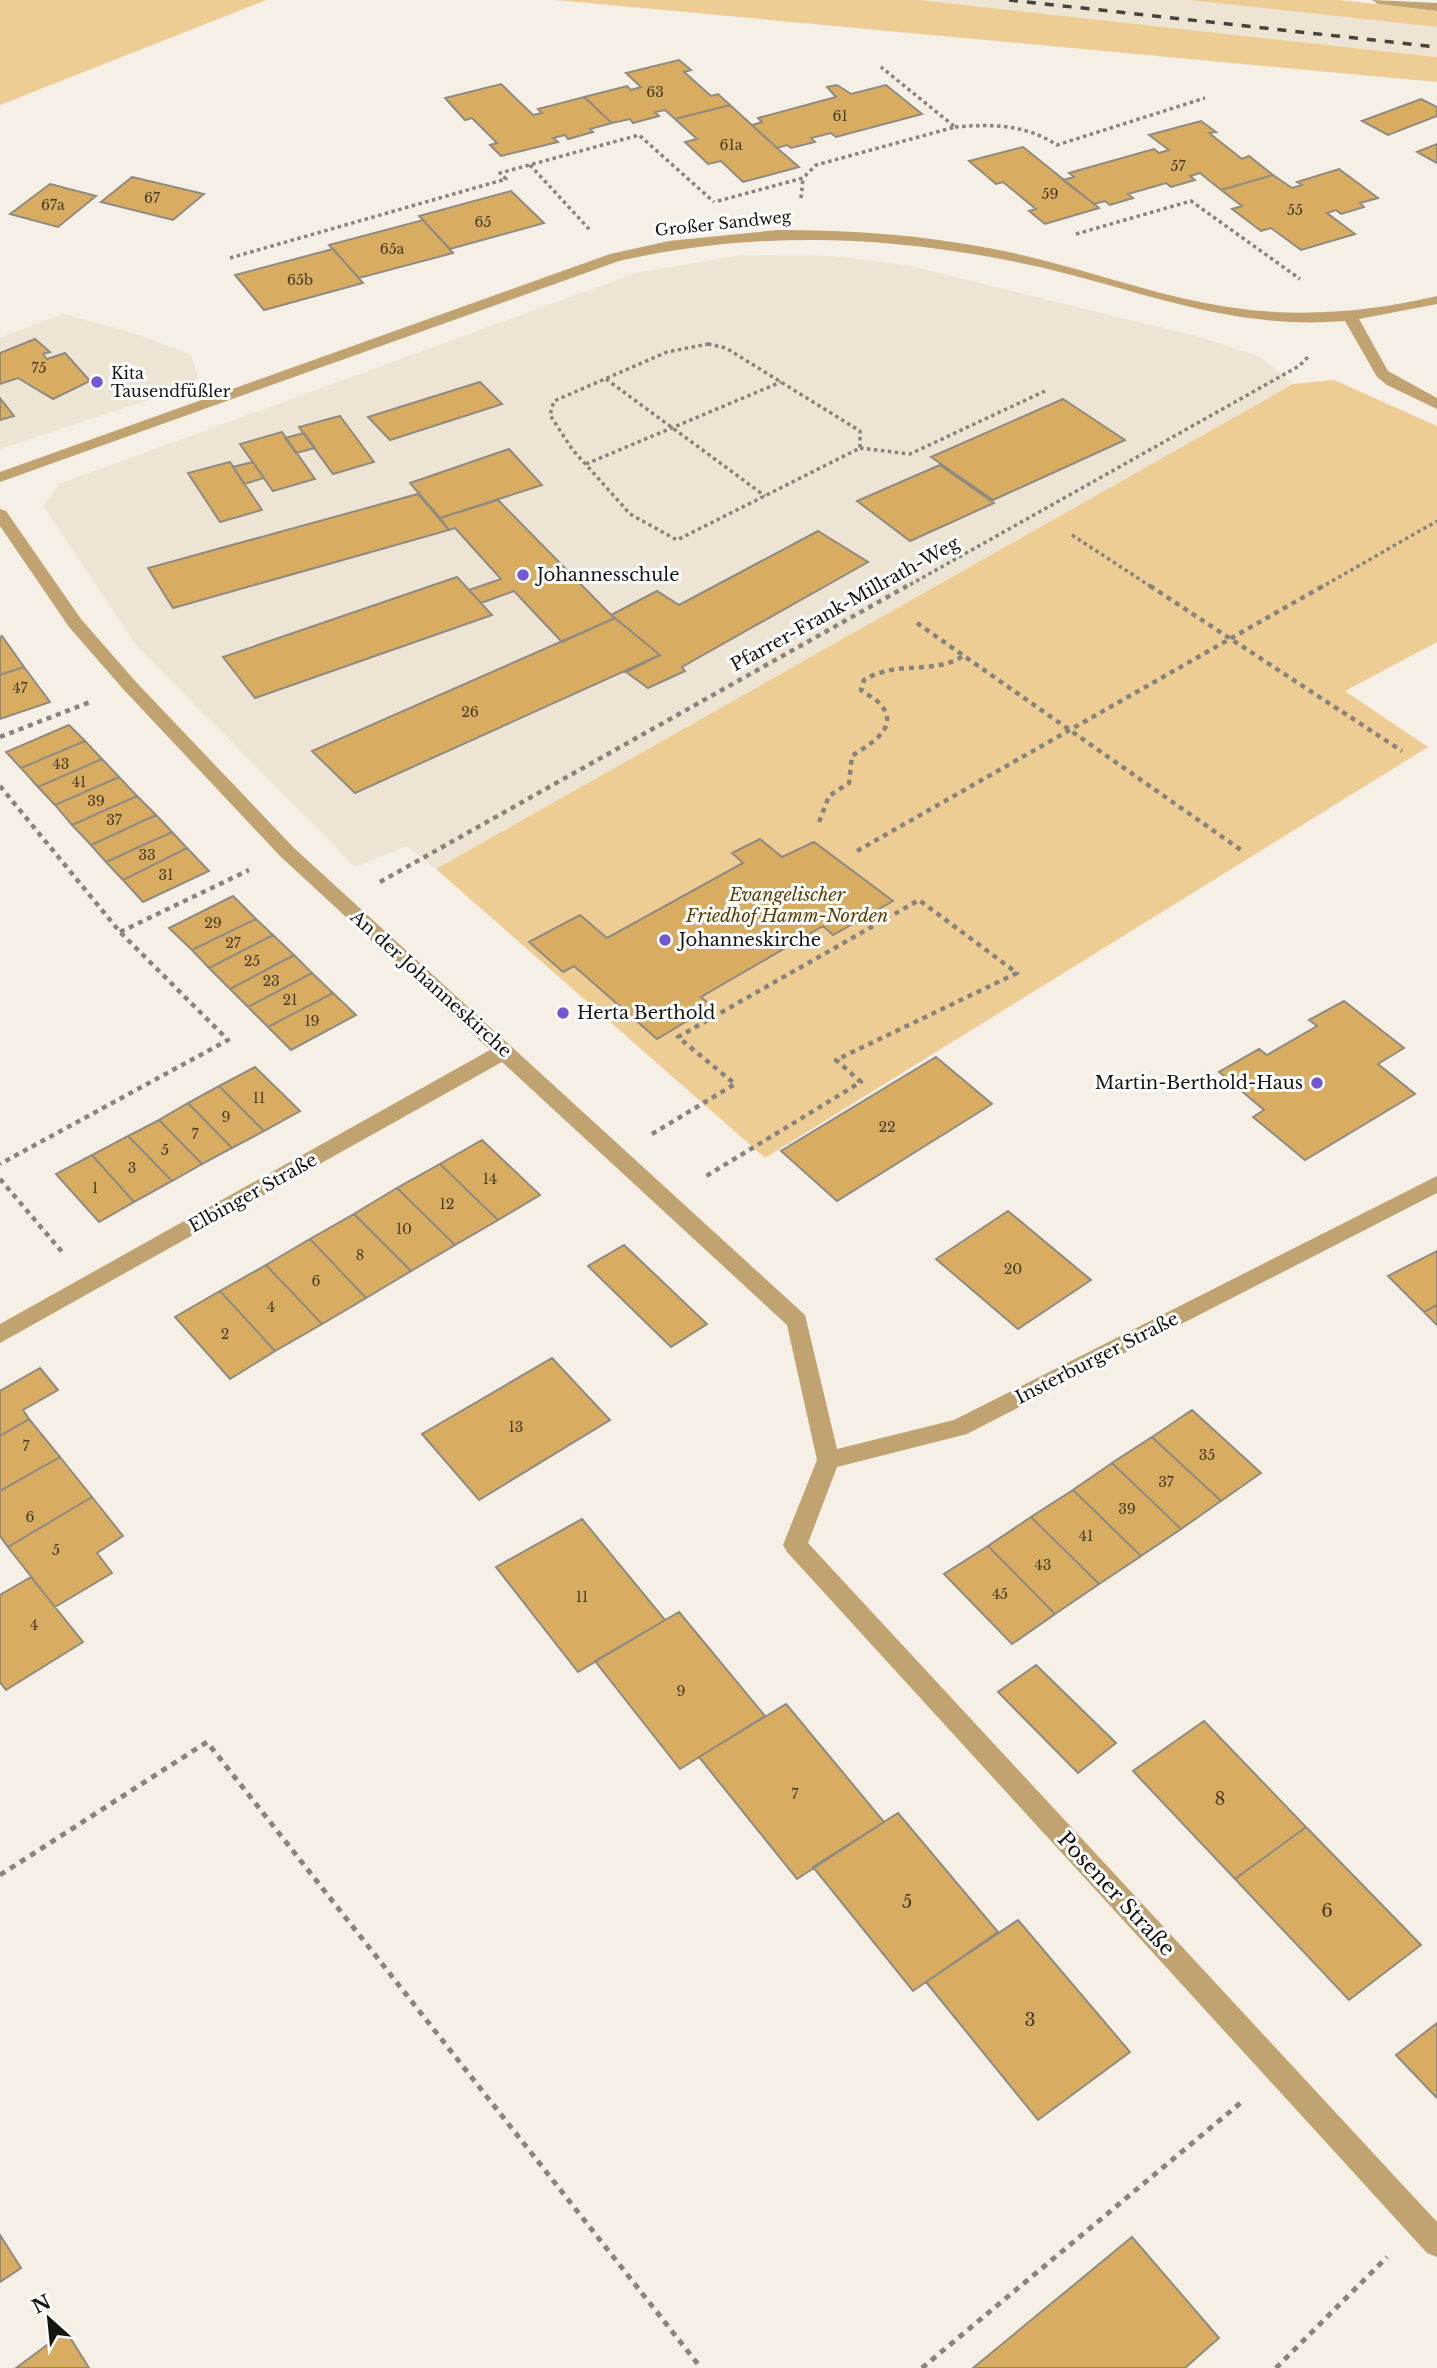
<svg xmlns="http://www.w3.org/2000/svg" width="1437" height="2368" viewBox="0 0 1437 2368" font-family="'Libre Baskerville',serif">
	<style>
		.built { fill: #eee4d3 }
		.green { fill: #eecd94 }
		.building { fill: #d8ad62; stroke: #908a81; stroke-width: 2 }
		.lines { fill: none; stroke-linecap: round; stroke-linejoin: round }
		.path-far2 { stroke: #87837d; stroke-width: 3.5; stroke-dasharray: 3.5 3.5; stroke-linecap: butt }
		.path-far1 { stroke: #87837d; stroke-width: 4.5; stroke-dasharray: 5 5; stroke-linecap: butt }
		.path { stroke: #87837d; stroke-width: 5; stroke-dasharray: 6 6; stroke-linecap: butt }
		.service { fill: #c0a371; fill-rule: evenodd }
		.minor { fill: #c0a371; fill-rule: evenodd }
		.rail { stroke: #47443f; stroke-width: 3.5; stroke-dasharray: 9 9; stroke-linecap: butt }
		.poi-dot { fill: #7457d1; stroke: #fff; stroke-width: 2.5 }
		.labels { text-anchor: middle; stroke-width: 6; stroke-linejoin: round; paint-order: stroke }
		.number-label { font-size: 14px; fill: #473b26 }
		.far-street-label { font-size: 16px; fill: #171512; stroke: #fff }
		.far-poi-label { font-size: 16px; fill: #171512; stroke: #fff; text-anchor: start }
		.poi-label { font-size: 18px; fill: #171512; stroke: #fff; text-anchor: start }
		.street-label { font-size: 18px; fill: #171512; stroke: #fff }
		.park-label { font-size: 18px; font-style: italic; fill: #5a3e00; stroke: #fff }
		.near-number-label { font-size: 18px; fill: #473b26 }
		.near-street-label { font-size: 21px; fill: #171512; stroke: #fff }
	</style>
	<rect width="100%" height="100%" fill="#f5efe5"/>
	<!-- built -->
	<path class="built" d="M918,0h271l248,27v30z
		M741,255l92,1 73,9 290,71 63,20 34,28 -857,485 -29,-23 -52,21 -220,-223 -92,-138 16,-22 577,-211z
		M62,314l69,18 60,23 7,22 -8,9 -190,63v-111z"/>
	<!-- green -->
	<path class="green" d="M0,0h266l-266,105z
		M556,0h362l519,57v25z
		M1189,0h151l97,11v16z
		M1334,380l103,46v216l-92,49 83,56 -663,411 -329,-289 857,-485z"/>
	<!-- building -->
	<path class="building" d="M679,60l12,10 -7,2 27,24 7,-2 12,11 -55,14 -10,-9 -10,2 4,4 -26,7 -3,-4 -18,4 -28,-26 43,-11 4,4 10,-3 -15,-14z
		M501,84l32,31 9,-2 -4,-4 46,-12 28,26 -22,6 3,3 -25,7 -3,-4 -12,3 5,4 -57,14 -11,-11 7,-2 -25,-25 -7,2 -20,-22z
		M837,85l14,9 35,-9 36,29 -86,23 -5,-4 -20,5 4,4 -24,6 -4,-3 -10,3 -25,-23 10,-3 -4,-4 78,-21 -9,-10z
		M1421,99l16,8v9l-49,19 -26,-14z
		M730,105l47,43 22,19 -56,15 -22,-21 -13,3 -23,-22 12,-3 -22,-20z
		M1201,121l15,11 -7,1 33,26 7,-3 24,19 -52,15 -21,-17 -10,3 5,4 -24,7 -5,-4 -38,11 5,4 -23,7 -5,-4 -11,3 -31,-24 11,-3 -5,-4 85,-24 5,4 10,-3 -20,-15z
		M1437,144v19l-20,-11z
		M1023,147l71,57 5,4 -54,16 -16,-13 7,-2 -33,-27 -7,2 -27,-23z
		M1339,169l39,29 -18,5 4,4 -23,7 -5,-4 -9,3 28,21 -54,16 -30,-22 -10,3 -29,-22 10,-3 -21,-16 52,-15 19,13 10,-3 -5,-3z
		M132,177l72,17 -31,26 -72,-18z
		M50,184l46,12 -38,31 -48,-13z
		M511,191l33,32 -94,26 -31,-33z
		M423,220l30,33 -94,25 -30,-33z
		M333,249l30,34 -99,27 -29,-35z
		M35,339l15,13 -7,2 4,5 18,-6 25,28 -37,18 -35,-21 -18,6v-31z
		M480,382l22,22 -112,36 -22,-23z
		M0,398l14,18 -14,4z
		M1063,399l62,41 -132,60 -62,-43z
		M340,416l34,46 -41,12 -34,-47z
		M282,432l33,47 -42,12 -33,-47z
		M304,433l11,15 -19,5 -11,-15z
		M509,449l33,36 -102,33 -30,-35z
		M230,462l32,48 -42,12 -32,-49z
		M253,462l11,16 -20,6 -11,-17z
		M940,465l54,38 -84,38 -53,-40z
		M418,494l31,36 -276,78 -25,-40z
		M498,500l113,115 4,3 -53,24 -48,-51 -33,12 -12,-13 32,-11 -46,-51 -6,2 -9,-12z
		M818,531l50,31 -186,105 3,4 -37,17 -22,-16 34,-17 -49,-40 46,-24 22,14z
		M457,577l35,38 -237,83 -32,-41z
		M615,618l45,37 -305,138 -43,-42z
		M2,636l22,31 -24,8v-38z
		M24,667l26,35 -50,17v-44z
		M69,725l16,16 -64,27 -15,-16z
		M85,741l17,18 -64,28 -17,-19z
		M102,759l17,18 -64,28 -17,-18z
		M119,777l18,19 -65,29 -17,-20z
		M137,796l19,19 -65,30 -19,-20z
		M156,815l16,17 -66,30 -15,-17z
		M172,832l15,16 -64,32 -17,-18z
		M760,839l22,18 32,-15 79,59 -60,34 -10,-9 -122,71 11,9 -55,33 -83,-73 -11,6 -34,-30 51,-27 27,23 136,-75 -11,-10z
		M187,848l22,23 -66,31 -20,-22z
		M233,896l23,23 -64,31 -23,-22z
		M256,919l17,16 -64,33 -17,-18z
		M273,935l21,20 -64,34 -21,-21z
		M294,955l18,18 -64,34 -18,-18z
		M312,973l21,20 -65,34 -20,-20z
		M333,993l23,22 -65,35 -23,-23z
		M1344,1001l60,47 -26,16 37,30 -110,66 -52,-43 11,-7 -45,-38 40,-23 8,6 50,-29 -8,-6z
		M936,1057l56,47 -155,97 -56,-50z
		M255,1067l45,44 -36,20 -45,-45z
		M219,1086l45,45 -32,17 -44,-45z
		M188,1103l44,45 -30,16 -43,-44z
		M159,1120l43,44 -30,17 -44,-45z
		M128,1136l44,45 -38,21 -42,-47z
		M482,1140l58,55 -42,25 -58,-56z
		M92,1155l42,47 -35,20 -43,-48z
		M440,1164l58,56 -43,25 -58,-57z
		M397,1188l58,57 -44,26 -57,-57z
		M1008,1211l83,69 -73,49 -82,-70z
		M354,1214l57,57 -45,27 -56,-59z
		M310,1239l56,59 -44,26 -56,-59z
		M624,1245l83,79 -36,23 -83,-81z
		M1437,1251v54l-13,7 -36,-36z
		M266,1265l56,59 -47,27 -55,-60z
		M220,1291l55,60 -45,28 -55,-62z
		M1437,1305v20l-13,-13z
		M552,1358l58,62 -131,80 -57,-66z
		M40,1368l18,22 -35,20 6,9 -29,17v-45z
		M1192,1410l69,63 -40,28 -69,-64z
		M29,1419l31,38 -60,34v-55z
		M1152,1437l69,64 -40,28 -69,-66z
		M60,1457l32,40 -84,50 -8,-11v-45z
		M1112,1463l69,66 -40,27 -68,-66z
		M1073,1490l68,66 -42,28 -68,-67z
		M92,1497l31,39 -26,17 15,20 -57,34 -47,-60z
		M1031,1517l68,67 -44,30 -67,-68z
		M582,1519l83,101 -87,52 -82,-105z
		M988,1546l67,68 -43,30 -68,-70z
		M31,1577l52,65 -77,48 -6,-8v-87z
		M679,1612l86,104 -85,53 -85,-108z
		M1036,1665l80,78 -38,30 -80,-81z
		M786,1704l98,118 -87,57 -98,-122z
		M1204,1721l102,106 -71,52 -102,-108z
		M898,1813l100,119 -85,59 -100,-124z
		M1306,1827l115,118 -72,55 -114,-121z
		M1018,1920l112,132 -92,68 -112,-138z
		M1437,2023v75l-41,-43z
		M0,2235l21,33 -21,14z
		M1132,2237l87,101 -34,30h-212z
		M66,2331l23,37h-73z"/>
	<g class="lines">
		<!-- path-far2 -->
		<path class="path-far2" d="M955,127c37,-3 70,-3 102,18l148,-47
			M530,165l59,64
			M801,198l2,-20
			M718,201l85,-23 13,-13 139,-38 -74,-60
			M1076,234l115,-33 109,78
			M230,258l276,-79 -6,-6 139,-38 75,67
			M708,344l18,4 134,83v17l-183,92 -47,-26 -58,-65 -22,-34 4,-14 113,-49z
			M606,379l159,117
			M860,448l50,6 135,-63
			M586,464l195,-82
			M1072,535l81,53
			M904,588l395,-222 11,-11
			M1320,588l117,-67"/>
		<!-- path-far1 -->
		<path class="path-far1" d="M1150,586l252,165
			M917,623l324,227
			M0,737l90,-35
			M0,786l120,146 108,108 -228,124
			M819,822l10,-26 20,-13 3,-27c16,-11 50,-28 28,-52 -5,-6 -13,-9 -19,-14l3,-10c35,-21 67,-4 99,-24
			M857,851l466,-265
			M380,882l527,-296
			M120,932l129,-62
			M652,1134l83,-50 -57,-47 241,-137 98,73 -181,87 25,22 -158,96
			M0,1179l63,74"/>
		<!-- path -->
		<path class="path" d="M0,1875l207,-133 494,626
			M922,2368l322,-268
			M1276,2368l111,-111"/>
		<!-- service -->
		<path class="service" d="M1372,0l65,3v8l-59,-7z"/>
		<!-- minor -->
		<path class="minor" d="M778,230c73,0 144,5 216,19 72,14 140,40 211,54 78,16 156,11 232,-7v8l-78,15 29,52 49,27v11l-50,-24 -10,-8 -32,-56c-111,9 -197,-28 -301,-53 -145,-33 -280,-39 -425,-7l-619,221v-10l610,-218 59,-13z
			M0,509l6,2 75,108 55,63 158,166 511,467 32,134 117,-29 483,-244v17l-470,241 -130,33 -29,76 629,679v35l-10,-4 -640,-701 -4,-7 34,-85 -30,-135 -285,-263 -502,281v-19l490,-274 -210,-194 -156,-166 -55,-63 -69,-101z"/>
		<!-- rail -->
		<path class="rail" d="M1009,0l428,47"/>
	</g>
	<!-- markers -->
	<g class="poi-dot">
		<circle cx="97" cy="382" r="7"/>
		<circle cx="523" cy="575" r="7"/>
		<circle cx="665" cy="940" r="7"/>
		<circle cx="563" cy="1013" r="7"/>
		<circle cx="1317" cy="1083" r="7"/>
	</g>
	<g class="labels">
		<!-- number labels -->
		<g class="number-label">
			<text x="655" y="97">63</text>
			<text x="840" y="121">61</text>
			<text x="731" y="150">61a</text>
			<text x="1178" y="171">57</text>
			<text x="1050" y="199">59</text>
			<text x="152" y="203">67</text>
			<text x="53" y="210">67a</text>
			<text x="1295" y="215">55</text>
			<text x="483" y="227">65</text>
			<text x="392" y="254">65a</text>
			<text x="300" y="285">65b</text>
			<text x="39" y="373">75</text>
			<text x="20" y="693">47</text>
			<text x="470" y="717">26</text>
			<text x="61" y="769">43</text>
			<text x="79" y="787">41</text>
			<text x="96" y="806">39</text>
			<text x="114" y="825">37</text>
			<text x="147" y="860">33</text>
			<text x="166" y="880">31</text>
			<text x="213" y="928">29</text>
			<text x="233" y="948">27</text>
			<text x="252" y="966">25</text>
			<text x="271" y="986">23</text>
			<text x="290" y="1005">21</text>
			<text x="312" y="1026">19</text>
			<text x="259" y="1103">11</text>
			<text x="226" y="1122">9</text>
			<text x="887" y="1132">22</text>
			<text x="195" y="1139">7</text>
			<text x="165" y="1155">5</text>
			<text x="132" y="1173">3</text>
			<text x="490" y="1184">14</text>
			<text x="95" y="1193">1</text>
			<text x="447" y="1209">12</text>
			<text x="404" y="1234">10</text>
			<text x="360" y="1260">8</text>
			<text x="1013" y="1274">20</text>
			<text x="316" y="1286">6</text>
			<text x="271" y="1312">4</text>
			<text x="225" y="1339">2</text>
			<text x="516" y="1432">13</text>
			<text x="26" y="1451">7</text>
			<text x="1207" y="1460">35</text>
			<text x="1166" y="1487">37</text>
			<text x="1127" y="1514">39</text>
			<text x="30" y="1522">6</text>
			<text x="1086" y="1541">41</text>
			<text x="56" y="1555">5</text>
			<text x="1043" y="1570">43</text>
			<text x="1000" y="1599">45</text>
			<text x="582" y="1602">11</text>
			<text x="34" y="1630">4</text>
			<text x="681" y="1696">9</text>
			<text x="795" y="1799">7</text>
		</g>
		<!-- far-street labels -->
		<g class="far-street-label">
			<text transform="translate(723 223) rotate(-6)" y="6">Großer Sandweg</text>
		</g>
		<!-- far-poi labels -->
		<g class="far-poi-label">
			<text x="111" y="379">Kita<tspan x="111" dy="18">Tausendfüßler</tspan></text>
		</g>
		<!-- poi labels -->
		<g class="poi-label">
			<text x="537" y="581">Johannesschule</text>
			<text x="679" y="946">Johanneskirche</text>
			<text x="577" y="1019">Herta Berthold</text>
			<text x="1303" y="1089" text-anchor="end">Martin-Berthold-Haus</text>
		</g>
		<!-- street labels -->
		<g class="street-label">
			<text transform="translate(845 604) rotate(-29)" y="6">Pfarrer-Frank-Millrath-Weg</text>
			<text transform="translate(431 984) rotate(42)" y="6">An der Johanneskirche</text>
			<text transform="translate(253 1193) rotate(-29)" y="6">Elbinger Straße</text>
			<text transform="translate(1097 1358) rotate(-27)" y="6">Insterburger Straße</text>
		</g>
		<!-- park labels -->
		<g class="park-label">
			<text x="787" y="901">Evangelischer<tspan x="787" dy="21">Friedhof Hamm-Norden</tspan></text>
		</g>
		<!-- near-number labels -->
		<g class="near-number-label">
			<text x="1220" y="1805">8</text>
			<text x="907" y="1908">5</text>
			<text x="1327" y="1917">6</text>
			<text x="1030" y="2026">3</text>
		</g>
		<!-- near-street labels -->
		<g class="near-street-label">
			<text transform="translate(1116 1894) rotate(47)" y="7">Posener Straße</text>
		</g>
	</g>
	<!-- north arrow -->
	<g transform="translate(49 2319) rotate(333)" stroke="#ffffff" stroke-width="5" paint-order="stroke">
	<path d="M0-5L12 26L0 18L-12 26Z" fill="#171512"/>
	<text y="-10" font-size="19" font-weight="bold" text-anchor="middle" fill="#171512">N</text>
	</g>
</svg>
